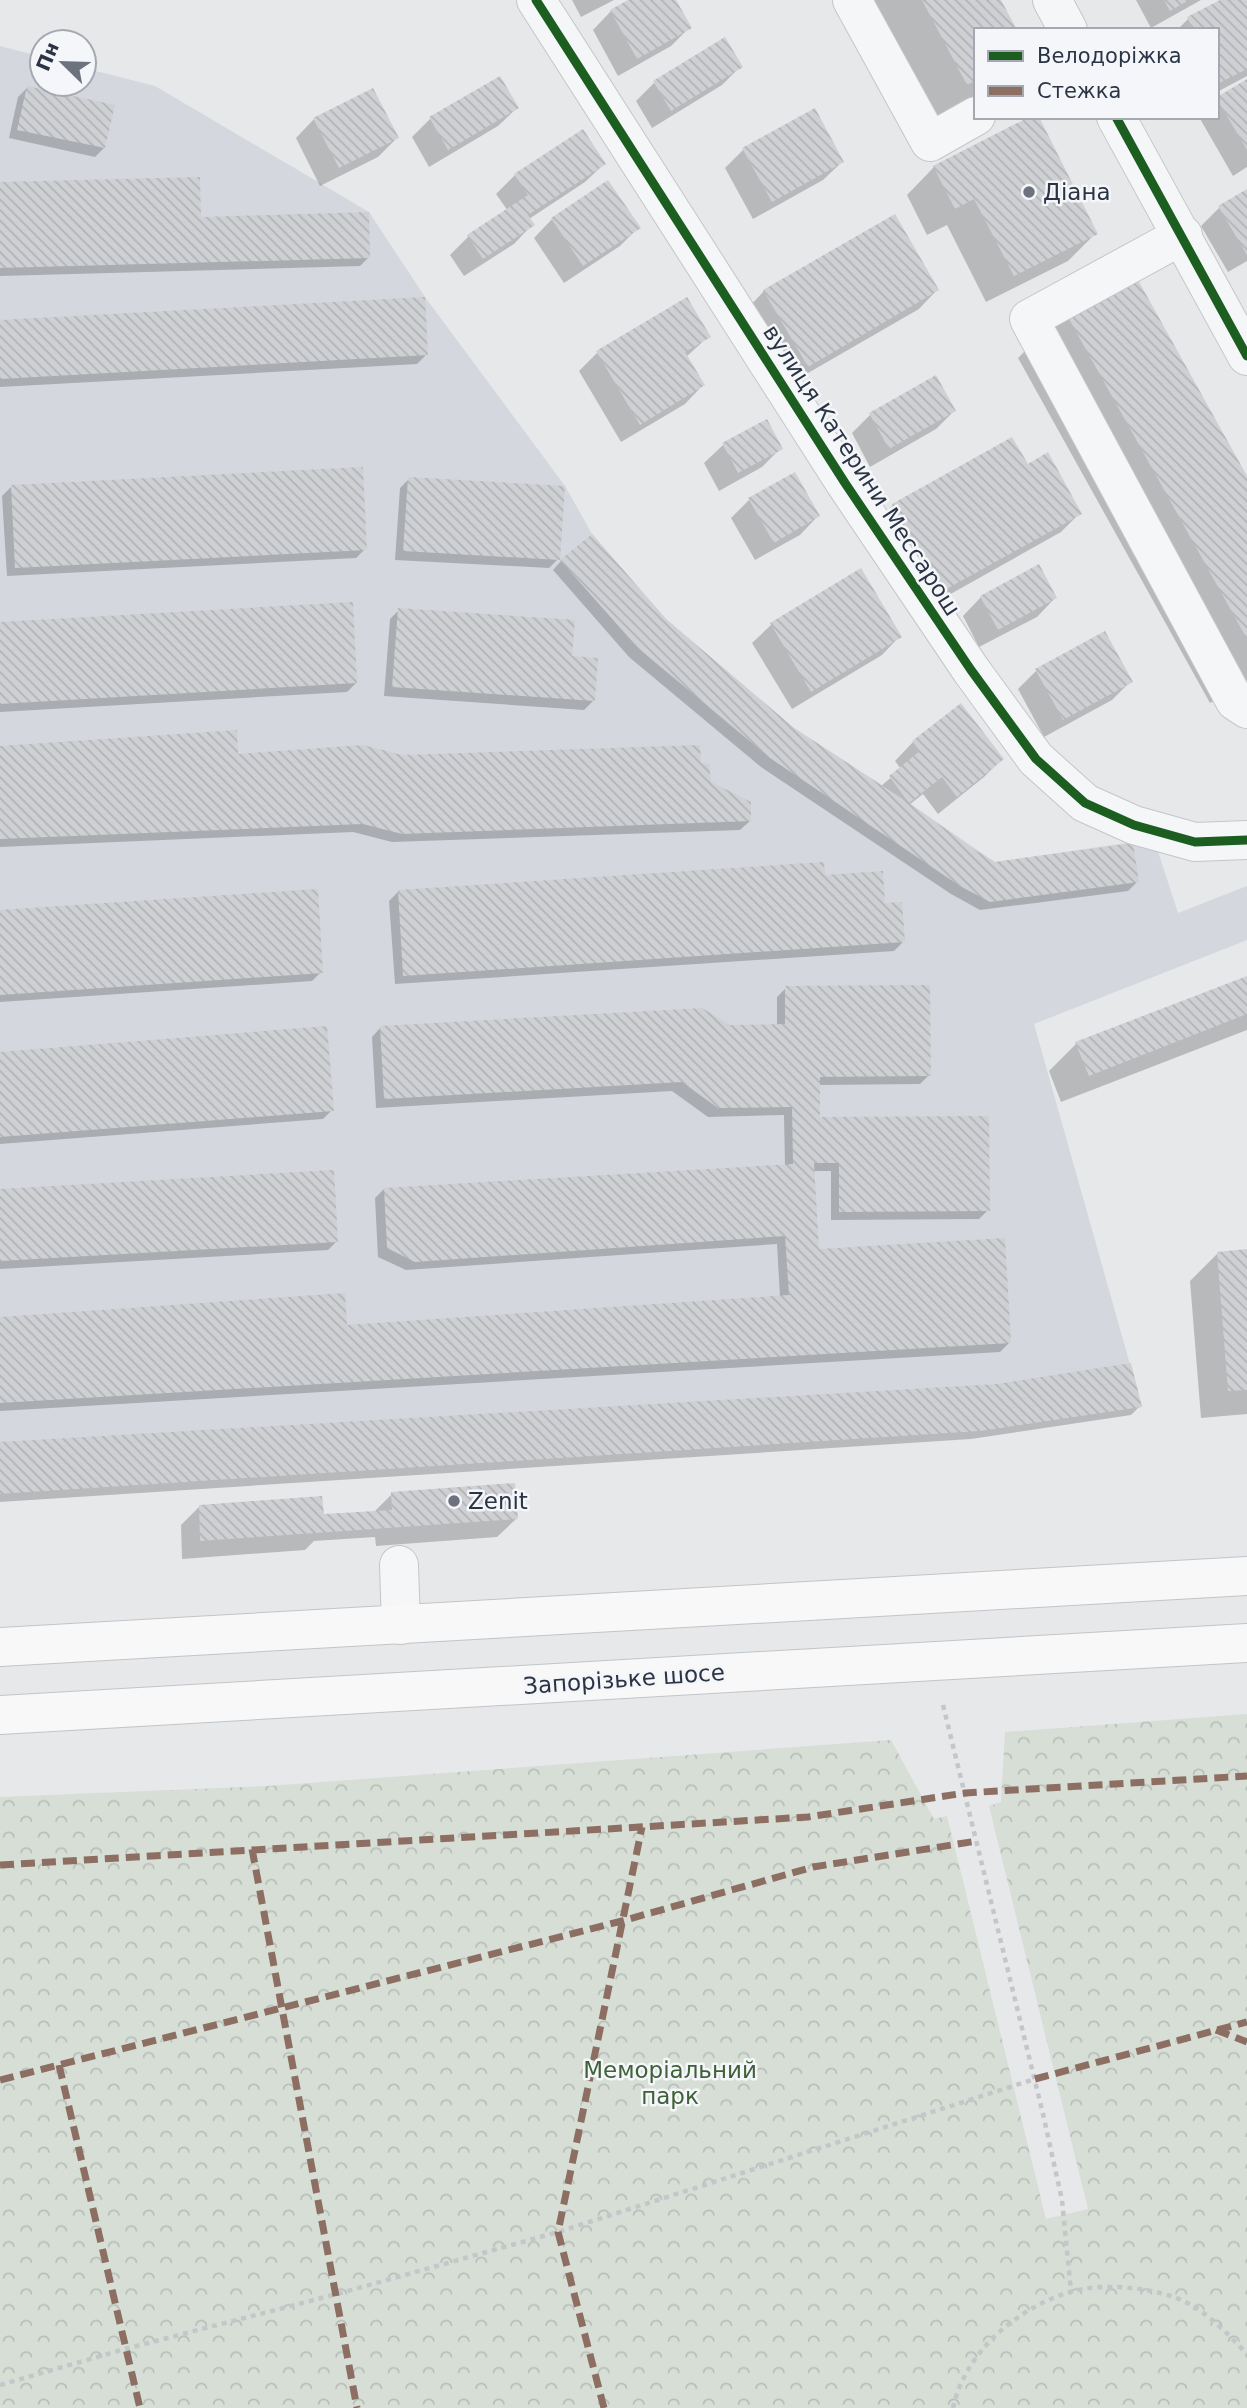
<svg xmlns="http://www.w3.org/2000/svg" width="1247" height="2408" viewBox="0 0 1247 2408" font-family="'DejaVu Sans',sans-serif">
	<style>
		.built { fill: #d4d7dd }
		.park { fill: url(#park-crowns) }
		.shadow { fill: #0003 }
		.building { fill: url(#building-back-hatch) }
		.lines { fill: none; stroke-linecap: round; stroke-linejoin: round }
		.minor-casing { stroke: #c4c6c8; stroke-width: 40 }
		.major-casing { stroke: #c2c5c8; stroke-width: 40 }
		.path { stroke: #c5c6ca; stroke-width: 4.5; stroke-dasharray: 5 5; stroke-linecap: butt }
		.minor { stroke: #f5f6f7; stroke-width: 38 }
		.major { stroke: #f8f8f8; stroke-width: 38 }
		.quiet { stroke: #8d6e63; stroke-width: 7; stroke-dasharray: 14 7; stroke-linecap: butt }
		.cycleway-casing { stroke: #f4f6f9; stroke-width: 13 }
		.cycleway { stroke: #1b5e20; stroke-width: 9 }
		.poi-dot { fill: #6c737f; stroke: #f4f6f9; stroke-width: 2.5 }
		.labels { text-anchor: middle; stroke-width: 5; stroke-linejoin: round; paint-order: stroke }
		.poi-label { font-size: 23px; fill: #2b3445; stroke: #f4f6f9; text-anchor: start }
		.street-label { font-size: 23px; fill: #2b3445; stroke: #f4f6f9 }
		.park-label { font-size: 23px; fill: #3f6138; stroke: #f4f6f9 }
	</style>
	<defs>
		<pattern id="park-crowns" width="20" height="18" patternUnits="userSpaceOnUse" patternTransform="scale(1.75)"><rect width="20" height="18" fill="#d6ded6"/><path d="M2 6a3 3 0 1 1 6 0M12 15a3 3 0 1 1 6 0" fill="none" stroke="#b8bfb9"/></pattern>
		<pattern id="building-back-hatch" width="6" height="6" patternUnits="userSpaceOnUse" patternTransform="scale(1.75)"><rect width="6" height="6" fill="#ced0d3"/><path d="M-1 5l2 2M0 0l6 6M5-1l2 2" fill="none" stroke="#b1b3b6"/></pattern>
	</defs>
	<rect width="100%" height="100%" fill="#e6e8ea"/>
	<!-- built -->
	<path class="built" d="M0,46l42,11v27h42v-16l71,18 214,126 56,85 140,189 27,48 74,85 128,109 115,75 86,59 159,-23 24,74 69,-27v54l-213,84 108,383 -161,24 -981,63z"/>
	<!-- park -->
	<path class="park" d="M1247,1714v694h-1247v-611l268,-11 623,-46 43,79 13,-3 99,403 42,-10 -99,-403 12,-4 4,-70z"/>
	<!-- shadow -->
	<path class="shadow" d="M572,0h42l-33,17z
		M631,0h43l16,27 -19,19 -53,30 -25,-46 18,-19z
		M850,0h149l-23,30v71l-57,30z
		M1136,0h65l-50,28z
		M1224,0h23v76l-30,16v-62h-40l11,-11z
		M741,66l-19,19 -70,43 -16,-27 18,-18z
		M1247,81v86l-14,9 -34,-59h18v-18z
		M27,88l77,60 -9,9 -86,-19 9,-41z
		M517,108l-19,18 -69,41 -17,-30 18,-18z
		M314,119l83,19 -19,19 -58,29 -24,-48z
		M743,150l99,12 -19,18 -70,39 -28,-51z
		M604,164l-19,18 -56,37 3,6 -18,19 -50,32 -14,-21 18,-18 40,-26 -12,-17 19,-19z
		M934,167l162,66 -28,28 -82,41 -39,-77 -20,10 -20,-40z
		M0,184l200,35 169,38 -9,9 -360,10z
		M1247,191v70l-19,11 -27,-46 18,-18z
		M552,219l86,9 -18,18 -56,37 -30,-45z
		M937,290l-18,19 -130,75 -43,-74 18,-19z
		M1065,311l182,169v202l-37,21 -192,-345z
		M0,322l426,33 -9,9 -417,23z
		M709,336l-23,21 17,28 -18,19 -64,38 -42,-71 18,-18z
		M954,411l-18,18 -66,38 -18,-34 18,-18z
		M723,445l57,4 -18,18 -43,24 -15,-28z
		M1027,466l53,47 -19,19 -139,78 -47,-86 18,-19z
		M409,479l149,80 -9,9 -154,-8 5,-72z
		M11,487l354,62 -9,9 -349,18 -5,-80z
		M749,500l69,16 -18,19 -45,25 -24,-42z
		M561,561l104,59 128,110 88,56 20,-17 -6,-8 18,-19 47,-37 42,54 -18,18 -46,37 -15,-20 -14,11 85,59 143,18 -9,9 -148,19 -29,-16 -190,-127 -132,-110 -76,-87z
		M860,571l40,65 -18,19 -90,54 -40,-66 19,-18z
		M981,597l74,1 -18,19 -58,30 -16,-31z
		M399,610l172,48 22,43 -9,9 -200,-14 6,-77z
		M0,624l356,59 -9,9 -347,20z
		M1036,671l95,10 -19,19 -68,37 -26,-48z
		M0,748l237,8 165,1 297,7 10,19 41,38 -10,9 -348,12 -39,-10 -353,15z
		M823,877l60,28 20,37 -9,9 -499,33 -6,-83 9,-9z
		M0,911l321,61 -9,9 -312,21z
		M1247,978v52l-186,72 -12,-31 27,-27z
		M786,988l143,87 -9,9 -102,1v34l170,91 -9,9 -148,1v-49h-18l4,80 192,92 -9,9 -1000,59v-92l345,8 435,-30 -3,-53 -371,26 -28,-13 -3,-59 9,-9 401,-23 -1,-51 -76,2 -36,-26 -296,17 -4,-71 9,-10 396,-1v-29z
		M0,1054l332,56 -9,9 -323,25z
		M0,1191l337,50 -9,9 -328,19z
		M1247,1251v163l-46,4 -11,-137 28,-28z
		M1140,1406l-9,9 -160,24 -971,63v-59z
		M392,1494l124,25 -19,18 -121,9 -1,-9 -61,4 -9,9 -123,9 -1,-34 18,-18 123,9 51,-3z"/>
	<!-- building -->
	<path class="building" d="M628,0h48l16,28 -55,31 -27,-49z
		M922,0h79l16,30h-41v50l-9,5z
		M1164,0h25l-19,11z
		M1220,0h27v69l-28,14 -2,-5v-48h-24l-6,-13z
		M725,37l18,30 -72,44 -18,-30z
		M500,76l19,32 -71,42 -19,-33z
		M1247,79v71l-30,-51v-2z
		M27,86l88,19 -10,43 -88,-18z
		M373,88l26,50 -60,30 -26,-50z
		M815,108l29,54 -72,40 -30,-54z
		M1029,117h10l59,117 -84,42 -40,-77 -19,10 -22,-43z
		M583,129l23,35 -78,51 7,10 -52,34 -16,-24 61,-40 -14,-21z
		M200,177l1,40 168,-5 1,46 -370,10v-86z
		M608,180l33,48 -58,38 -32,-48z
		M1247,189v66l-29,-49z
		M895,214l44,76 -131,77 -45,-77z
		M1133,271l114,205v163l-183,-329z
		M425,297l3,58 -428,24v-59z
		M687,297l24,40 -26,15 20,33 -65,40 -44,-74z
		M936,375l20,36 -67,38 -20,-36z
		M767,419l16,30 -45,24 -16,-30z
		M1012,437l16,27 20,-12 34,62 -141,78 -49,-88z
		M363,467l4,83 -352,18 -4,-83z
		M795,472l25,44 -46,27 -26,-45z
		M408,477l157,9 -5,74 -157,-9z
		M592,534l74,85 128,109 115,75 66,47 20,12 138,-19 6,39 -149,20 -30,-16 -190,-128 -132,-110 -78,-88z
		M1039,564l18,34 -59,32 -18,-34z
		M861,568l41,69 -91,55 -41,-69z
		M353,602l4,81 -357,21v-82z
		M398,608l177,12 -3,36 26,2 -3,43 -203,-14z
		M1105,631l28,51 -70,38 -28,-51z
		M961,703l43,56 -47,38 -15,-20 -33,26 -20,-27 31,-25 -8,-10z
		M237,730l1,24 125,-9 39,10 298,-10 1,18 8,1 2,18 40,20v19l-349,13 -39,-10 -363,15v-93z
		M824,862l1,13 58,-4 2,32 17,-1 3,40 -502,34 -5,-86z
		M318,889l5,84 -323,22v-85z
		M1247,976v38l-158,62 -14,-34z
		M930,985l1,91 -111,1v40l169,-1 1,95 -151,1v-49h-25l5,86 186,-11 6,105 -1011,60v-86l345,-24 2,32 442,-30 -4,-59 -370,26 -28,-14 -3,-60 409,-24 -1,-57 -74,1 -36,-26 -298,17 -4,-73 322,-18 28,17 55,-1v-38z
		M327,1026l7,85 -334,26v-85z
		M334,1170l4,72 -338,19v-72z
		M1247,1249v141l-19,1 -11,-139z
		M1131,1363l11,44 -161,24 -981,63v-52l997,-58z
		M515,1483l3,36 -318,22 -1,-36 123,-9 2,18 68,-4 -1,-18z"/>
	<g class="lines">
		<!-- minor casing -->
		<g class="minor-casing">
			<path id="minor" d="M536,0l309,483 126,187 65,89 49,44 49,22 61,17 52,-2
				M852,0l78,142 46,-26
				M1052,0l16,30
				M1116,117l131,239
				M1183,235l-154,84 206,382 12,8
				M399,1565l2,60"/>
		</g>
		<!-- major casing -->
		<g class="major-casing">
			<path id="major" d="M0,1647l1247,-71
				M0,1715l1247,-72"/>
		</g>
		<!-- path -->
		<path class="path" d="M943,1705l100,409 19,86 9,91
			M0,2385l125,-36 212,-55 221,-62 477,-153
			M953,2408c12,-56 64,-100 117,-116 30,-9 72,-5 101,4 31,10 54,35 76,58"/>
		<!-- minor -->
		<use href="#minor" class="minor"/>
		<!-- major -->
		<use href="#major" class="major"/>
		<!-- quiet -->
		<path class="quiet" d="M252,1849l105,559
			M0,1865l808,-48 157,-24 282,-17
			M1216,2030l31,12
			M59,2065l81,343
			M1035,2079l212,-57
			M0,2080l622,-159 191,-54 164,-26
			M604,2408l-46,-176 84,-405"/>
		<!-- cycleway casing -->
		<g class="cycleway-casing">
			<path id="cycleway" d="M536,0l309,483 126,187 65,89 49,44 49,22 61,17 52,-2
				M1116,117l131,239"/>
		</g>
		<!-- cycleway -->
		<use href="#cycleway" class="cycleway"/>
	</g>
	<!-- markers -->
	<g class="poi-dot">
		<circle cx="1029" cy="192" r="7"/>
		<circle cx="454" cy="1501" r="7"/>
	</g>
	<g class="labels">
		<!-- poi labels -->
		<g class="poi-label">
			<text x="1043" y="200">Діана</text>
			<text x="468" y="1509">Zenit</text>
		</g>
		<!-- street labels -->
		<g class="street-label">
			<text transform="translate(862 470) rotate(57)" y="8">вулиця Катерини Мессарош</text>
			<text transform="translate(624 1679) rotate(-4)" y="8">Запорізьке шосе</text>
		</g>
		<!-- park labels -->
		<g class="park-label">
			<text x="670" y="2078">Меморіальний<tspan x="670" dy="26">парк</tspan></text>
		</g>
	</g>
	<!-- legend -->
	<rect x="974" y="28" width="245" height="91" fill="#f4f6f9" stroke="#a4a8b1" stroke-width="2"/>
	<rect x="988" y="51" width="35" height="10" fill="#1b5e20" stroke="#a4a8b1" stroke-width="2"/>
	<text x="1037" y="63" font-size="21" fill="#2b3445">Велодоріжка</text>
	<rect x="988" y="86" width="35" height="10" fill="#8d6e63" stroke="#a4a8b1" stroke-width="2"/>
	<text x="1037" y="98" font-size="21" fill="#2b3445">Стежка</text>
	<!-- north arrow -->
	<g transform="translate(63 63) rotate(293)"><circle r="33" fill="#f4f6f9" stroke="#a4a8b1" stroke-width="2"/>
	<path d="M0-5L12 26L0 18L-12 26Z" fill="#6c737f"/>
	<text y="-10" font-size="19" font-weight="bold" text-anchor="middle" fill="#2b3445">Пн</text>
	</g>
</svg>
